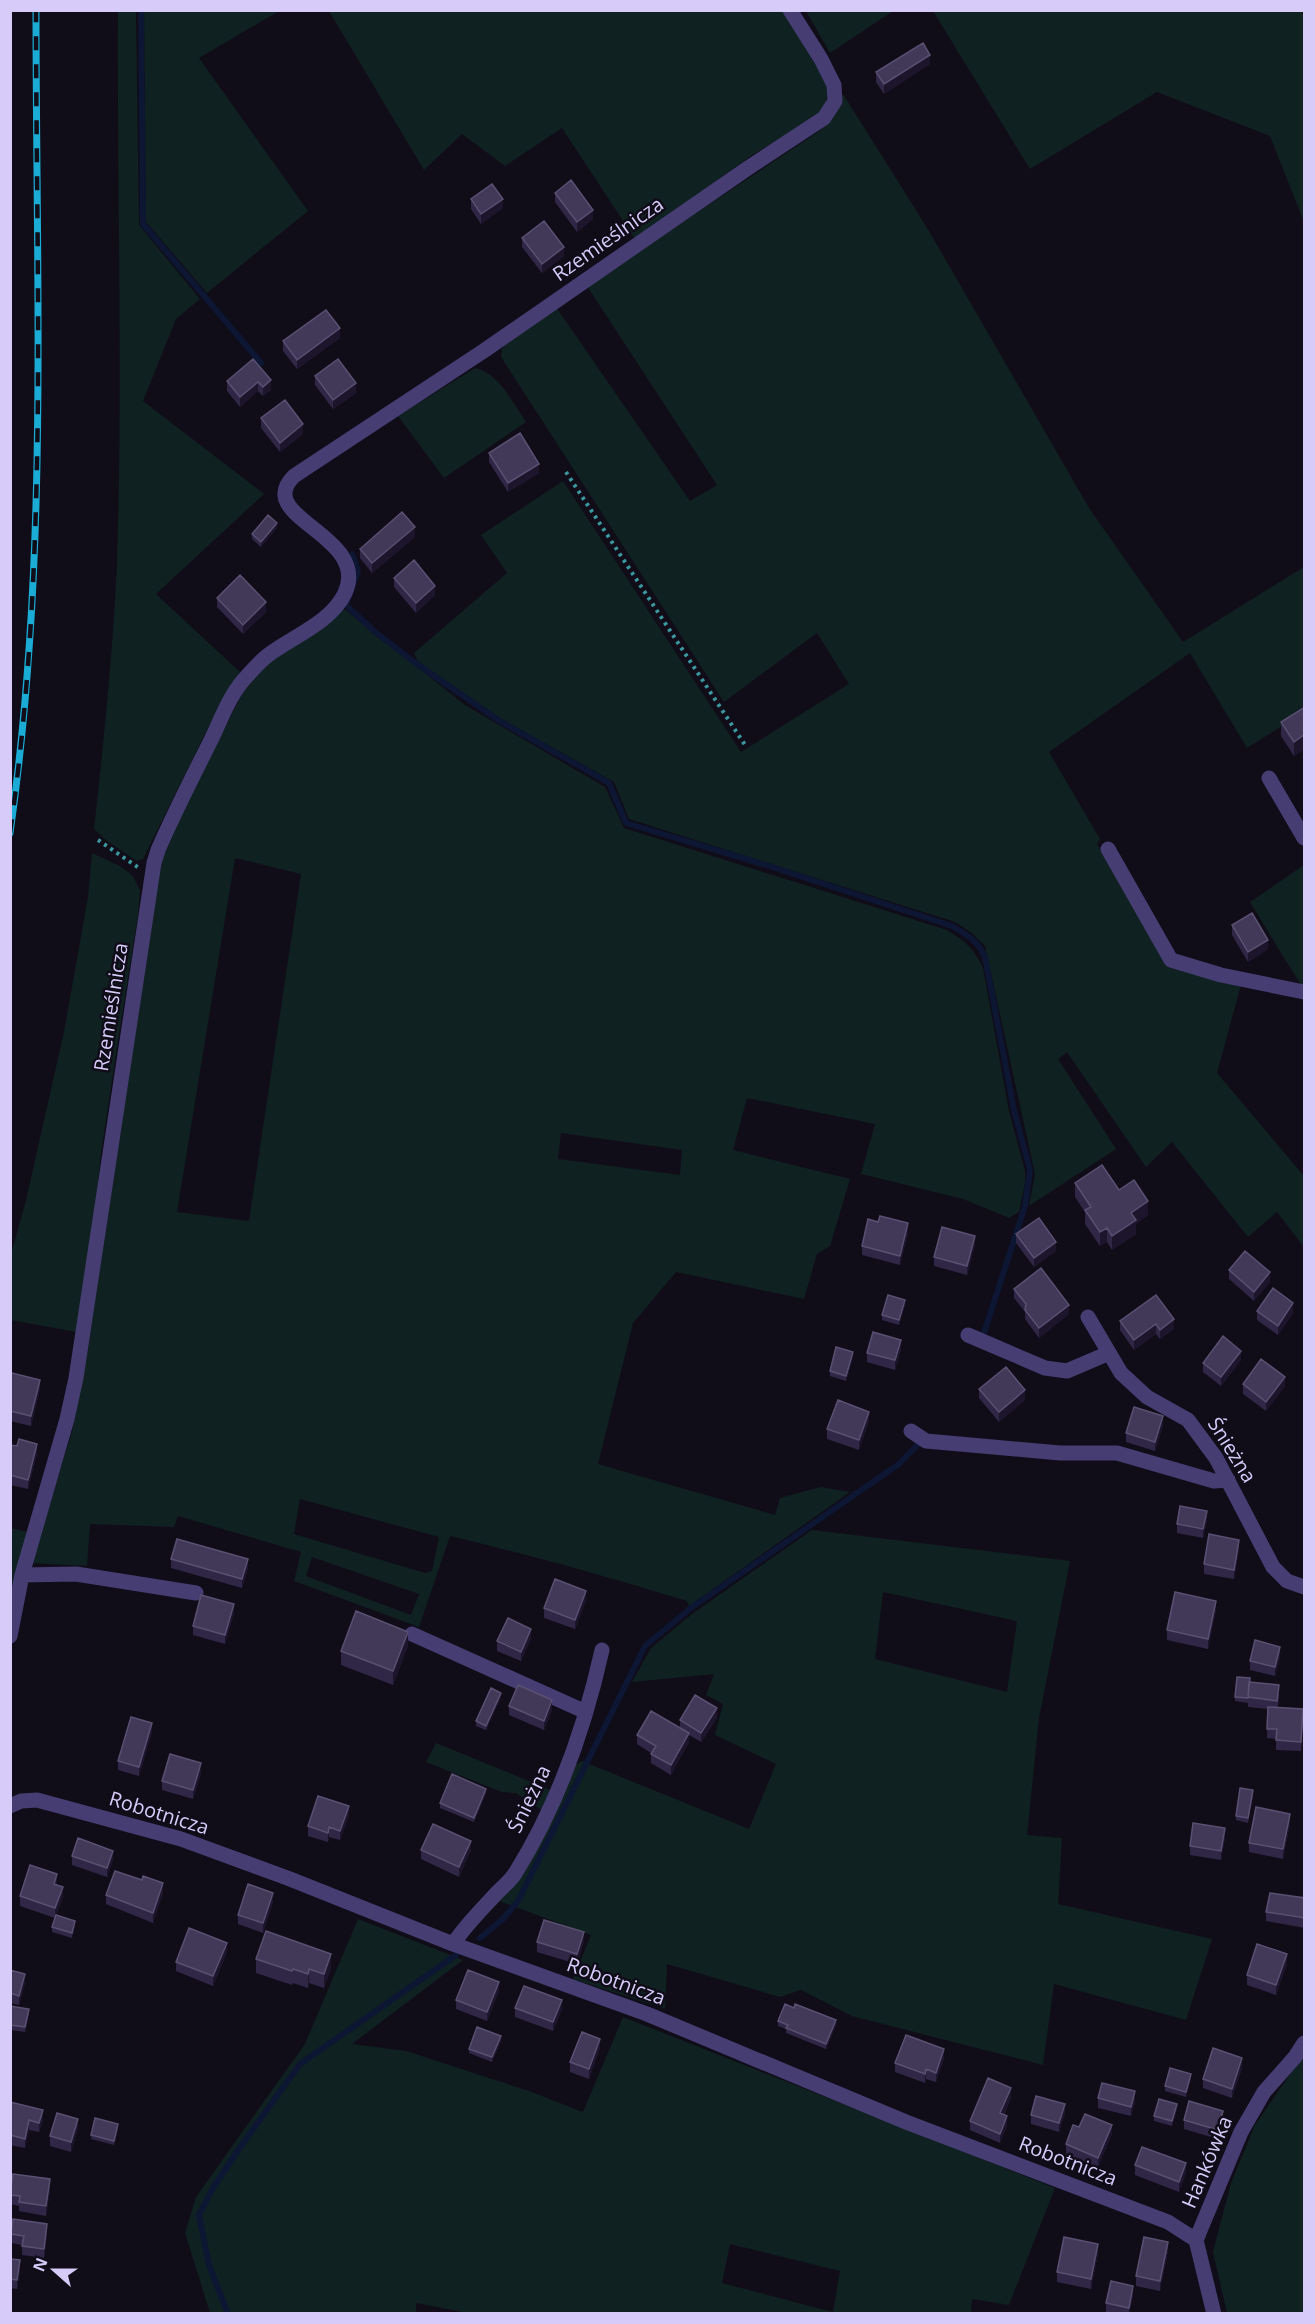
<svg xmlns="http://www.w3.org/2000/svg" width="1315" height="2324" viewBox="0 0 1315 2324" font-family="'Open Sans',sans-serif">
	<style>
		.green { fill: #102122; fill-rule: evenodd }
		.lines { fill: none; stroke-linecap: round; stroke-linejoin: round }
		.stream { stroke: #0d1632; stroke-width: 6 }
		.path { stroke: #3a989e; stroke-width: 4; stroke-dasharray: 3 4.5; stroke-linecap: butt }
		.minor { stroke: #463d73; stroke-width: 15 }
		.rail-casing { stroke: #1aacd5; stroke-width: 7 }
		.rail { stroke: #100d19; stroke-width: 4.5; stroke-dasharray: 14; stroke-linecap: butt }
		.wall { fill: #302746 }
		.shaded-wall { fill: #1c152c }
		.building { fill: #423959; stroke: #595072; stroke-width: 1.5 }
		.labels { text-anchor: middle; stroke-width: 5; stroke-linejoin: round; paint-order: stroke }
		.street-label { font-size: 20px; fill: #d6cbf9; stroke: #100d19 }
	</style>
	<rect width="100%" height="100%" fill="#100d19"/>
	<!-- green -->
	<path class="green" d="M118,11h18l3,214 61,74 -24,20 -33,82 121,93 -108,100 84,78 -33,58 -64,129 -6,2 -30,-20 -13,-12c10,-89 19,-178 23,-266 6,-184 0,-369 1,-552z
		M144,11h135l-80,47 109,153 -101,82 -61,-71z
		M329,11h457l41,69 1,12 -3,14 -9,11 -64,38 -117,84 -73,-111 -57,38 -43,-32 -38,36z
		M806,11h87l-63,42z
		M933,11h367l4,4v207l-34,-86 -113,-44 -127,77z
		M843,94l86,137 160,277 94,134 121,-75v145l-57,36 -57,-95 -141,99 51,87 -3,5 70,118 15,9 59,14 -24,88 87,103v71l-27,-35 -29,25 -76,-95 -26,25 -79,-115 -9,7 58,90 -87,57 6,-32 -50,-228 -13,-13 -17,-11 -326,-103 -15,-37 -112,-63 -84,-57 -4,-9 93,-80 -26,-38 82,-54 178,271 108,-68 -32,-51 -93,69 -223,-345 1,-9 6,-7 48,-34 134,194 27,-16 -130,-199 231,-154 14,-12z
		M475,368c24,5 38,35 51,54l-82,56 -46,-62z
		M343,608l122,97 140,82 19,41 323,102c19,12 26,17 36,38l26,143 16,60v12l-6,29 -10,6 -46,-19 -102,-25 14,-50 -128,-26 -14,52 117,29 -20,67 -13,8 -13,45 -128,-27 -43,51 -35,141 177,51 5,-17 41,-11 29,5 -161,114 -2,-5c-79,-24 -157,-46 -237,-65l-31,91 -125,-46 7,-29 -123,-36 -4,11 -84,-3 -3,42 -55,-3 40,-132 15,-76 72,-479 7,-32 77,-152 22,-26zM235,858l66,16 -52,347 -72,-9zM561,1133l121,17 -2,25 -122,-16zM300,1499l139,38 -7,34 -7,2 -131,-39zM312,1557l107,37 -8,21 -105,-39z
		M92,853l28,13 13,10 7,15 -2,24 -19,119 -18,119 -6,58 -19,121 -65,-12 -1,-62 16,-58 38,-168 24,-135z
		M1304,865v122h-2l-52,-85z
		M11,1528l17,4 -17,69z
		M812,1530l258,31 -31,157 -12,117 35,3 -4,66 154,35 -26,81 -132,-36 -11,81 -191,-49 -51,-26 -21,7 -113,-33 -2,45 -92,-30 18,-44 -92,-34 76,-136 7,-4 167,68 27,-65 -61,-29 8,-31 -17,-9 8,-21 -82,8 19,-34 41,-34zM883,1592l134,29 -10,71 -132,-33z
		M436,1743l117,48 -10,20 -27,-18 -14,-1 -76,-30z
		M358,1919l105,41 -111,84 54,7 123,40 54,21 40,-95 432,171 -46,117 -37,-6 -1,14 -498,1 -57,-11v10h-206l-25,-80 11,-36 109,-153zM730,2244l110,27 -7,41 -111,-29z
		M1304,2054v259h-77l-14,-61 18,-69 24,-58z"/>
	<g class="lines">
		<!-- stream -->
		<path class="stream" d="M141,10l2,214 118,139
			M352,554l6,17 -12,34 28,26 40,31 84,58 111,63 17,40 143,43 183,60c14,8 26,15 33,31l29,153 16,60 -5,36 -41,127
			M480,1938l23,-19 15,-18 127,-255 46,-38 208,-144 24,-25
			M228,2314l-19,-49 -10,-50 14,-27 28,-42 59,-82 156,-109"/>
		<!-- path -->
		<path class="path" d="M566,472l179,273
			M98,840l41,28"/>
		<!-- minor -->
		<path class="minor" d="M1269,778l35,60
			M1108,849l63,111 50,15 83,17
			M1088,1317l33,56 26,24 41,23 28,38 57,109 14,14 17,6
			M968,1335l77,33 22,3 42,-18
			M911,1431l15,10 134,12h57l97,28 14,-1
			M22,1575l54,-1 120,19
			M412,1634l174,78
			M10,1636l12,-61 45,-156 9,-41 78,-515 4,-13c16,-37 34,-72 52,-108 11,-22 20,-49 38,-67 7,-8 14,-16 23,-22 25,-18 60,-31 74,-60 26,-58 -93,-75 -51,-117l191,-126 263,-182 76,-50 11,-17 -1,-16 -13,-26 -31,-49
			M10,1806l11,-5 16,-1 144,39 109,40 163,65 194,70 259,108 262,100 28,18
			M453,1944c12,-18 26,-32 41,-48 7,-8 17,-15 22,-24 42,-68 69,-145 86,-222
			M1214,2314l-18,-74 45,-108 23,-40 31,-35 9,-14"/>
		<!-- rail casing -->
		<g class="rail-casing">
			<path id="rail" d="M10,833c39,-273 26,-548 26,-823"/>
		</g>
		<!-- rail -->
		<use href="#rail" class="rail"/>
	</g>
	<!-- wall -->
	<path class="wall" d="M930,64l-46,30 -8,-12v-10z
		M555,193l38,26 -16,13 -22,-30z
		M471,199l32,9 -22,16 -10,-15z
		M522,238l42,18 -22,17 -20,-26z
		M340,338l-43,31 -14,-18v-10z
		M315,376l41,17 -23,16 -18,-24z
		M271,380v10l-8,6 -5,-5 -18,16 -13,-16v-10z
		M261,418l42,16 -23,18 -19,-24z
		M489,453l50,20 -31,19 -19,-30z
		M277,528l-16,19 -9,-8v-5z
		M415,537l-43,36 -12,-15v-9z
		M394,578l41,17 -19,18 -22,-26z
		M217,598l49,14 -23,22 -26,-27z
		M1305,707v43l-1,-1 -10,7 -13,-20v-14z
		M1232,925l36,24 -20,13 -16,-27z
		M1075,1183l44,7 29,25 -12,9v10l-24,16 -5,-8 -7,4 -15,-22v-12l-10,-15z
		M908,1233l-8,32 -38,-10v-9z
		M1016,1234l40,17 -22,16 -18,-24z
		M975,1245l-8,30 -33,-9v-9z
		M1229,1270l41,12 -16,19 -25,-22z
		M1014,1289l55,25 -30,24 -14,-19v-7l-11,-14z
		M905,1305l-6,20 -17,-5v-5z
		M1257,1311l36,2 -15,22 -21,-15z
		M1174,1319v10l-14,10 -4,-5 -22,16 -14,-20v-9z
		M901,1349l-6,21 -28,-8v-9z
		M853,1357l-7,24 -16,-5v-5z
		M1241,1360l-20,26 -18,-14v-9z
		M10,1378l30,11 -9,37 -21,-5z
		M1243,1384l42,2 -19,25 -23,-17z
		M979,1389l46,11 -26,22 -20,-24z
		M869,1421l-10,29 -32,-11v-10z
		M1163,1426l-8,25 -29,-9v-9z
		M10,1445l27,8 -9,36 -18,-4z
		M1207,1520l-4,18 -26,-5v-9z
		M1239,1549l-5,30 -30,-5v-10z
		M171,1559l77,9 -6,20 -71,-20z
		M586,1600l-11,29 -31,-11v-10z
		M1216,1610l-8,39 -41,-9v-10z
		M234,1613l-9,31 -32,-9v-9z
		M531,1638l-10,23 -24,-10v-10z
		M408,1646l-15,39 -52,-20v-14z
		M1280,1656l-5,20 -25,-6v-9z
		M1250,1682l29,12 -1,14 25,11 -2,32 -25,-1v-11l-9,-1 1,-29 -20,-2v-4l-13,-2v-4z
		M501,1697l-15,33 -10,-4v-5z
		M509,1706l43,4 -8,20 -35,-15z
		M717,1718l-16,24 -12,-7v7l-18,33 -20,-12v-10l-14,-9v-9l43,-8v-7z
		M152,1732l-13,44 -21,-6v-9z
		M201,1773l-8,26 -31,-9v-9z
		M486,1793l-12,29 -34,-14v-5z
		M1253,1795l-5,28 -12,-3v-4z
		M349,1815l-9,25 -11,-3 -1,5 -20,-6v-10z
		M1290,1823l-7,36 -34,-7v-9z
		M1225,1837l-4,23 -31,-5v-9z
		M421,1850h50l-12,27 -38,-18z
		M72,1856l41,4 -6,17 -35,-12z
		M57,1884v1l6,12 -7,18 19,11 -3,12 -20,-6v-5l3,-9 -35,-12v-10z
		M163,1893l-10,30 -47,-19v-9z
		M1305,1898v30l-39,-7v-9z
		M273,1902l-10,31 -25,-9v-9z
		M584,1941l-7,23 -40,-12v-10z
		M227,1952l-14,34 -37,-15v-9z
		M256,1959l75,9 -7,20 -15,-5 -1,5 -15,-5 -1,2 -36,-12z
		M1287,1964l-11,31 -29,-10v-10z
		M10,1970l15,13 -6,22 -9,-2z
		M499,1991l-12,30 -31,-12v-9z
		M10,2006l19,7 -4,19 -15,-2z
		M515,2008l47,1 -9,22 -38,-14z
		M778,2021l58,4 -10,24 -40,-16v-4l-8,-3z
		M501,2041l-9,21 -23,-9v-4z
		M600,2048l-11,31 -19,-7v-10z
		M944,2058l-8,24 -10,-3 -1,4 -30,-11v-9z
		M1242,2068l-10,30 -29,-10v-9z
		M1191,2078l-5,19 -21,-6v-5z
		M1011,2098l-7,17 3,11 -7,17 -30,-13v-9z
		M1098,2098l37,3 -4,15 -33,-8z
		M10,2102l33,18 -4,12 -10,-2 -4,18 -15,-3z
		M1177,2109l-5,17 -18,-5v-5z
		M1065,2113l-6,19 -28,-8v-9z
		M1184,2120l39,1 -5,18 -34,-10z
		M1079,2127l33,7 -14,33 -32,-13v-10z
		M78,2128l-7,24 -21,-6v-10z
		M118,2128l-4,17 -23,-6v-4z
		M1135,2165l51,8 -7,19 -44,-17z
		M50,2189l-4,27 -27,-5v-5l-9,-2v-13z
		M11,2234h36l-3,24 -22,-3v-10l-11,-2z
		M1168,2251l-8,40 -24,-5v-10z
		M1098,2253l-7,36 -34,-7v-10z
		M10,2259l10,10 -3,20 -7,-1z
		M1133,2295l-4,18h-17l-6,-1v-9z"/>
	<!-- shaded-wall -->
	<path class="shaded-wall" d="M930,55v9l-46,30v-10z
		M503,199v9l-22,16v-10z
		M593,210v9l-16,13v-10z
		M564,247v9l-22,17v-9z
		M340,328v10l-43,31v-9z
		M271,380v10l-8,6v-9z
		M258,382v9l-18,16v-10z
		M356,383v10l-23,16v-9z
		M303,424v10l-23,18v-9z
		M539,464v9l-31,19v-9z
		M277,523v5l-16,19v-5z
		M415,527v10l-43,36v-10z
		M435,586v9l-19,18v-10z
		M266,602v10l-23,22v-9z
		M1304,735v14l-10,7v-14z
		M1268,940v9l-20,13v-10z
		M1148,1201v14l-12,9v10l-24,16v-14l19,-23z
		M908,1223v10l-8,32v-9z
		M1107,1228v14l-7,4v-14z
		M975,1236v9l-8,30v-9z
		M1056,1242v9l-22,16v-9z
		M1270,1272v10l-16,19v-9z
		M905,1300v5l-6,20v-5z
		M1293,1303v10l-15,22v-9z
		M1069,1305v9l-30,24v-10z
		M1174,1319v10l-14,10v-9z
		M1156,1324v10l-22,16v-10z
		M901,1340v9l-6,21v-10z
		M1241,1351v9l-20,26v-9z
		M853,1352v5l-7,24v-5z
		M1285,1377v9l-19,25v-9z
		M40,1380v9l-9,37v-10z
		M1025,1390v10l-26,22v-10z
		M869,1412v9l-10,29v-10z
		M1163,1416v10l-8,25v-9z
		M37,1444v9l-9,36v-9z
		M1207,1511v9l-4,18v-9z
		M1239,1540v9l-5,30v-9z
		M248,1559v9l-6,20v-9z
		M586,1591v9l-11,29v-9z
		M1216,1601v9l-8,39v-10z
		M234,1604v9l-9,31v-9z
		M531,1629v9l-10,23v-9z
		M408,1632v14l-15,39v-14z
		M1280,1647v9l-5,20v-9z
		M501,1693v4l-15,33v-4z
		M552,1700v10l-8,20v-9z
		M717,1708v10l-16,24v-9z
		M152,1723v9l-13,44v-9z
		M689,1733v9l-18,33v-10z
		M201,1763v10l-8,26v-9z
		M486,1789v4l-12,29v-4z
		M349,1806v9l-9,25v-9z
		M1290,1814v9l-7,36v-10z
		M329,1827v10l-1,5v-9z
		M1225,1828v9l-4,23v-9z
		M471,1841v9l-12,27v-10z
		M113,1851v9l-6,17v-9z
		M57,1874v10l-3,10v-10z
		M163,1883v10l-10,30v-10z
		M63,1887v10l-8,21v-10z
		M273,1893v9l-10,31v-10z
		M75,1921v5l-3,12v-5z
		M584,1932v9l-7,23v-10z
		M227,1943v9l-14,34v-10z
		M331,1954v14l-7,20v-14z
		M1287,1954v10l-11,31v-10z
		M309,1969v14l-1,5v-14z
		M25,1974v9l-6,22v-9z
		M499,1982v9l-12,30v-9z
		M562,2000v9l-9,22v-9z
		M836,2020v5l-10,24v-5z
		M501,2036v5l-9,21v-5z
		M600,2039v9l-11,31v-10z
		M944,2049v9l-8,24v-9z
		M1242,2058v10l-10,30v-9z
		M926,2069v10l-1,4v-9z
		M1191,2074v4l-5,19v-5z
		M1011,2088v10l-11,25v-10z
		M1135,2091v10l-4,15v-9z
		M1065,2104v9l-6,19v-9z
		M1177,2104v5l-5,17v-5z
		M43,2110v10l-4,12v-9z
		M1223,2111v10l-5,18v-9z
		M1007,2116v10l-7,17v-9z
		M78,2119v9l-7,24v-10z
		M29,2120v10l-4,18v-9z
		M118,2124v4l-4,17v-4z
		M1112,2125v9l-14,33v-9z
		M1186,2163v10l-7,19v-10z
		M50,2179v10l-4,27v-10z
		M47,2224v10l-3,24v-9z
		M1168,2242v9l-8,40v-10z
		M1098,2244v9l-7,36v-10z
		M20,2260v9l-3,20v-9z
		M1133,2286v9l-4,18v-5z"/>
	<!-- building -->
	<path class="building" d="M923,43l7,12 -46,29 -8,-12z
		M571,180l22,30 -16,12 -22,-29z
		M492,184l11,15 -22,15 -10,-15z
		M544,221l20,26 -22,17 -20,-26z
		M326,310l14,18 -43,32 -14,-19z
		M253,359l18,21 -8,7 -5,-5 -18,15 -13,-16z
		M338,359l18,24 -23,17 -18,-24z
		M285,400l18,24 -23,19 -19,-25z
		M520,433l19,31 -31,19 -19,-30z
		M402,512l13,15 -43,36 -12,-14z
		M268,515l9,8 -16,19 -9,-8z
		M414,560l21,26 -19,17 -22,-25z
		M240,575l26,27 -23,23 -26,-27z
		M1305,707v29l-1,-1 -10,7 -13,-20z
		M1252,913l16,27 -20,12 -16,-27z
		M1102,1165l17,25 15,-10 14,21 -17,12 5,7 -24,16 -5,-8 -7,4 -15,-22 6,-3 -16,-24z
		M880,1216l28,7 -8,33 -38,-10 6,-27 10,3z
		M1039,1218l17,24 -22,16 -18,-24z
		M942,1227l33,9 -8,30 -33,-9z
		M1245,1251l25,21 -16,20 -25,-22z
		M1041,1268l28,37 -30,23 -14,-18 1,-6 -12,-15z
		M1273,1288l20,15 -15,23 -21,-15z
		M888,1295l17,5 -6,20 -17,-5z
		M1156,1295l18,24 -14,11 -4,-6 -22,16 -14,-19z
		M873,1332l28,8 -6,20 -28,-7z
		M1223,1336l18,15 -20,26 -18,-14z
		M836,1347l17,5 -7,24 -16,-5z
		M1261,1359l24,18 -19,25 -23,-18z
		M1006,1367l19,23 -26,22 -20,-23z
		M12,1373l28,7 -9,36 -21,-5v-33z
		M838,1400l31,12 -10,28 -32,-11z
		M1134,1407l29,9 -8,26 -29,-9z
		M19,1439l18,5 -9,36 -18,-5v-30l7,1z
		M1180,1506l27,5 -4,18 -26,-5z
		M1209,1534l30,6 -5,30 -30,-6z
		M177,1539l71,20 -6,20 -71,-20z
		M555,1579l31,12 -11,29 -31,-12z
		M1175,1592l41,9 -8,38 -41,-9z
		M201,1595l33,9 -9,31 -32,-9z
		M356,1611l52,21 -15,39 -52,-20z
		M508,1618l23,11 -10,23 -24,-11z
		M1255,1640l25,7 -5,20 -25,-6z
		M1237,1677l13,1 -2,20 -13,-1z
		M1249,1682l30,3 -2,16 -29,-4z
		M518,1685l34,15 -8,21 -35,-15z
		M491,1688l10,5 -15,33 -10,-5z
		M695,1695l22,13 -16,25 -21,-13z
		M1268,1707l35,2 -2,33 -25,-2 1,-11h-10z
		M651,1711l38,22 -18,32 -20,-11 5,-8 -19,-11z
		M131,1717l21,6 -13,44 -21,-6z
		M170,1754l31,9 -8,27 -31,-9z
		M452,1774l34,15 -12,29 -34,-15z
		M1240,1788l13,2 -5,28 -12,-2z
		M318,1796l31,10 -9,25 -11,-4 -1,6 -20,-7z
		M1256,1807l34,7 -7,35 -34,-6z
		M1193,1823l32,5 -4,23 -31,-5z
		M433,1824l38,17 -12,26 -38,-17z
		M78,1838l35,13 -6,17 -35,-12z
		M30,1865l27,9 -3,10 9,3 -8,21 -35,-12z
		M115,1871l27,9 1,-4 20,7 -10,30 -47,-18z
		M248,1884l25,9 -10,30 -25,-8z
		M1270,1893l35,5v20l-39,-6z
		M56,1915l19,6 -3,12 -20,-6z
		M544,1920l40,12 -7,22 -40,-12z
		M189,1928l38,15 -14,33 -37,-14z
		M266,1931l65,23 -7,20 -15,-5 -1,5 -15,-5 -1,2 -36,-12z
		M1257,1944l30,10 -11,31 -29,-10z
		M10,1970l15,4 -6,22 -9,-3z
		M468,1970l31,12 -12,30 -31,-12z
		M524,1986l38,14 -9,22 -38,-14z
		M785,2004l9,4 1,-4 41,16 -10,24 -40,-16 2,-3 -10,-4z
		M10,2006l19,3 -4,18 -15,-2z
		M477,2027l24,9 -9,21 -23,-8z
		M582,2032l18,7 -11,30 -19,-7z
		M906,2035l38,14 -8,24 -10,-4 -1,5 -30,-11z
		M1213,2048l29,10 -10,31 -29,-10z
		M1170,2068l21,6 -5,18 -21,-6z
		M988,2078l23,10 -11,25 7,3 -7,18 -30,-13z
		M1102,2083l33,8 -4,16 -33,-9z
		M1036,2096l29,8 -6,19 -28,-8z
		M1159,2099l18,5 -5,17 -18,-5z
		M1189,2101l34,10 -5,19 -34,-10z
		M10,2102l33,8 -4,13 -10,-3 -4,19 -15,-4z
		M57,2113l21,6 -7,23 -21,-6z
		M1085,2114l27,11 -14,33 -32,-14 7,-19 6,2z
		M95,2118l23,6 -4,17 -23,-6z
		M1142,2147l44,16 -7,19 -44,-17z
		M13,2174l37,5 -4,27 -27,-4 1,-6 -10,-1z
		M13,2219l34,5 -3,25 -22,-3 2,-10 -13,-2z
		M1064,2237l34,7 -7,35 -34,-7z
		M1144,2237l24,5 -8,39 -24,-5z
		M10,2259l10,1 -3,20 -7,-1z
		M1111,2281l22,5 -4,22 -23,-5z"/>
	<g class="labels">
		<!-- street labels -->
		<g class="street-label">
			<text transform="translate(608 239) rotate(-35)" y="7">Rzemieślnicza</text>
			<text transform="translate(111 1007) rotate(-81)" y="7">Rzemieślnicza</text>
			<text transform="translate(1232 1450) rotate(58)" y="7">Śnieżna</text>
			<text transform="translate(529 1799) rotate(-64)" y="7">Śnieżna</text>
			<text transform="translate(159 1813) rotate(17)" y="7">Robotnicza</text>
			<text transform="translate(616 1981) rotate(20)" y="7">Robotnicza</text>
			<text transform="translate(1068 2161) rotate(21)" y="7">Robotnicza</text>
			<text transform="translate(1207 2162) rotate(-67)" y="7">Hankówka</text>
		</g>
	</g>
	<!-- border -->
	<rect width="1315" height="2324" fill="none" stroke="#d6cbf9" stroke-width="24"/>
	<!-- north arrow -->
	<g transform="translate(54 2270) rotate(291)" stroke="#100d19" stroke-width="4.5" paint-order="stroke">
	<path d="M0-4.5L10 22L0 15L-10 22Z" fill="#d6cbf9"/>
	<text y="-9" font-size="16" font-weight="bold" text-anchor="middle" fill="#d6cbf9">N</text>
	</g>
</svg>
